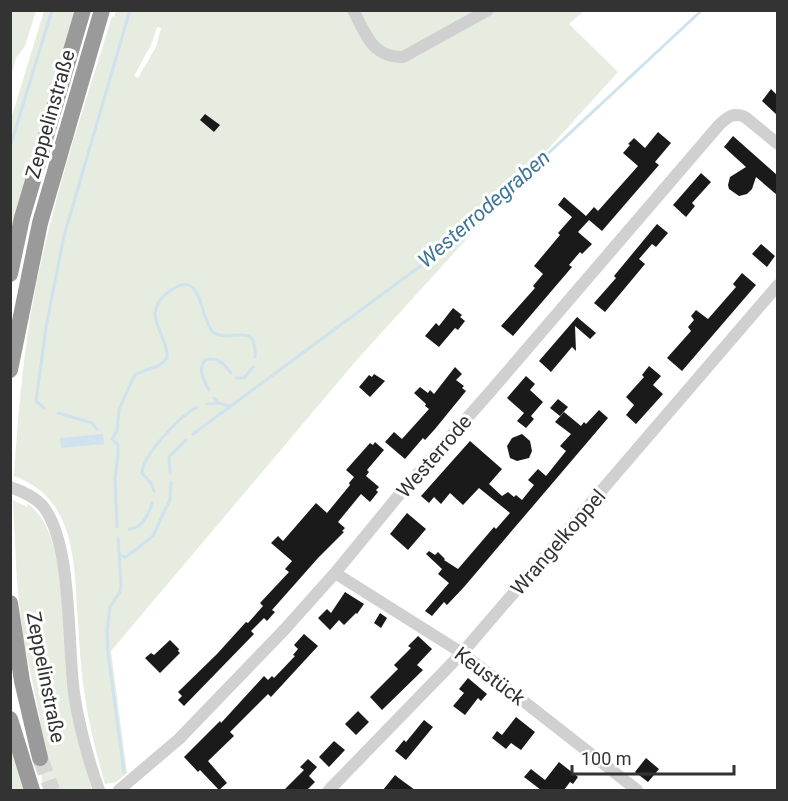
<svg xmlns="http://www.w3.org/2000/svg" width="788" height="801" viewBox="0 0 788 801" font-family="Roboto,sans-serif">
	<style>
		.green { fill: #e6ecdf; fill-rule: evenodd }
		.water { fill: #cfe2ee }
		.lines { fill: none; stroke-linecap: round; stroke-linejoin: round }
		.stream { stroke: #cfe2ee; stroke-width: 3 }
		.building { fill: #1a1a1a }
		.highway-tunnel { stroke: #d6d6d6; stroke-width: 16; stroke-dasharray: 16 8; stroke-linecap: butt }
		.minor { stroke: #d0d0d0; stroke-width: 12 }
		.highway { stroke: #9a9a9a; stroke-width: 16 }
		.labels { text-anchor: middle; stroke-width: 6; stroke-linejoin: round; paint-order: stroke }
		.street-label { font-size: 20px; fill: #333; stroke: #fff }
		.water-label { font-size: 21px; font-style: italic; fill: #3f7597; stroke: #fff }
	</style>
	<rect width="100%" height="100%" fill="#fff"/>
	<!-- green -->
	<path class="green" d="M11,10l25,1 -11,35 -9,12 -5,18z
		M44,11h32l-51,167 -15,58 1,-117z
		M116,11h468l-15,13 49,48 -263,290 -244,289 16,122 -11,9 -11,2c-9,-31 -17,-63 -21,-94 -4,-28 -5,-55 -7,-83 -3,-53 -5,-110 -63,-131 5,-78 12,-155 31,-231 18,-77 44,-153 67,-229l2,1zM157,27l4,1 -5,19 -18,31 -4,-2 17,-31z
		M13,500l14,7 1,-3c43,30 33,140 40,188 5,33 15,67 24,98h-49l-3,-26v-46l-17,-81 -6,-54z
		M10,744l16,46h-15z"/>
	<!-- water -->
	<path class="water" d="M103,434l1,10 -43,4 -1,-10z"/>
	<g class="lines">
		<!-- stream -->
		<path class="stream" d="M10,147l42,-137
			M236,378h8l9,-11
			M209,390c-5,-10 -12,-20 -4,-30 12,-4 19,4 26,13
			M214,398l5,5
			M207,404l12,-1 10,3
			M44,408l-8,-7 10,-74 18,-91 66,-226
			M58,413l34,10 5,6
			M193,434l260,-192 249,-232
			M112,439l5,-8 2,-22 15,-33c11,-9 24,-5 33,-18 2,-23 -27,-42 -1,-64 38,-32 33,26 47,38 17,13 44,-14 42,25
			M112,439l6,6v9l-3,25 2,48
			M170,473l-1,-16 17,-17
			M154,491l-3,-8 -9,-10c0,-17 39,-58 55,-66
			M129,529c12,0 20,-14 23,-26
			M118,538l3,46 -1,8 -10,15 -3,24 1,22 16,119
			M119,555l7,2 27,-21 17,-37 1,-17"/>
	</g>
	<!-- building -->
	<path class="building" d="M771,89l6,6v20l-15,-14z
		M205,114l15,11 -6,7 -14,-12z
		M658,132l13,11 -16,19 4,3 -57,66 -13,-11 -11,12 14,12 -10,10 -2,-2 -11,13 3,2 -59,69 -12,-10 34,-38 -2,-2 10,-12 -9,-8 26,-31 -2,-2 14,-16 -14,-12 6,-8 22,19 8,-9 4,4 40,-45 -15,-13 7,-8 -2,-1 6,-6 11,10z
		M733,136l44,39v20l-21,-18 -4,12 -5,5 -8,2 -10,-7 -1,-4 2,-8 16,-10 -22,-20z
		M701,173l10,9 -19,21 3,3 -9,11 -13,-12z
		M657,224l11,9 -12,14 -4,-3 -13,15 6,5 -40,48 -11,-9 22,-25 -2,-2z
		M761,244l14,12 -8,11 -15,-13z
		M742,273l14,12 -74,86 -15,-13 24,-27 -3,-4 6,-7 -3,-4 5,-6 12,9 28,-32 -3,-3z
		M453,308l9,7 -2,2 5,4 -7,9 -3,-2 -16,19 -14,-11 11,-13 3,3z
		M577,317l19,16 -6,6 -15,-13 1,25 -4,-4 -21,25 -12,-11z
		M649,366l12,10 -8,9 10,9 -27,30 -10,-9 8,-10 -8,-8 18,-20 -2,-2z
		M455,367l7,7 -6,6 8,6 -2,2 4,3 -31,38 -10,11 -2,-2 -18,21 -20,-17 9,-10 8,7 27,-30 -4,-3 1,-2 -12,-11 6,-6 8,6 2,-3 4,4z
		M374,374l11,7 -15,16 -11,-10 10,-12 3,2z
		M526,376l9,8 -5,6 13,12 -12,14 3,3 -8,9 -9,-7 7,-8 -17,-15z
		M558,399l10,8 -8,9 -10,-8z
		M599,410l9,8 -144,169 -17,18 -3,-3 -12,14 -7,-5 24,-28 -11,-9 4,-5 -16,-15 3,-3 6,4 3,-3 7,7 -1,1 14,9 36,-42 2,2 14,-16 -31,-25 -16,17 -13,-12 -9,11 -7,-7 -5,6 -8,-7 49,-55 32,28 -13,15 13,12 6,-4 6,5 2,-2 6,5 12,-15 -6,-5 10,-11 8,7 20,-25 -6,-5 11,-12 -16,-12 9,-10 17,14 3,-4 2,2z
		M522,434l8,7 2,10 -3,7 -12,3 -7,-3 -3,-12 5,-8z
		M375,442l9,8 -17,20 2,2 -3,4 13,11 -3,3 2,2 -8,10 -9,-8 -23,28 7,6 -3,3 2,1 -26,26 -46,52 3,2 -8,9 -3,-3 -13,13 3,3 -70,72 -6,-6 4,-4 -4,-4 39,-38 29,-32 2,1 15,-17 -3,-3 29,-31 -4,-3 7,-8 -21,-18 7,-7 5,5 33,-38 11,10 23,-28 -1,-2 5,-6 -8,-7 24,-27 3,2z
		M407,513l19,16 -18,21 -18,-16z
		M345,592l19,12 -7,10 -1,-1 -12,12 -5,-5 -9,10 -12,-12 9,-9 4,4z
		M380,613l7,5 -6,10 -7,-5z
		M304,634l14,12 -47,51 -3,-3 -38,38 4,4 -26,25 19,22 -8,7 -19,-20 -2,2 -14,-15 36,-36 1,2 43,-47 4,4 4,-4 2,2 21,-22 -2,-1 5,-6 -4,-4z
		M418,636l14,13 -15,16 6,5 -41,40 -12,-13 28,-28 -4,-4 17,-17 -3,-2z
		M170,640l9,9 -1,2 2,2 -20,20 -15,-15 6,-5 3,2z
		M468,678l19,16 -6,7 -3,-3 -13,17 -12,-9 11,-13 -5,-4z
		M358,711l11,11 -13,13 -11,-11z
		M516,717l19,15 -14,18 -10,-7 -5,6 -14,-11 5,-7 5,4z
		M424,720l9,7 -27,33 -11,-9 9,-11 2,2z
		M334,741l11,9 -16,17 -10,-10z
		M646,758l13,11 -11,13 -13,-10z
		M308,759l9,8 -8,9 6,6 -8,8h-23l20,-20 -4,-3z
		M559,762l19,15 -5,7 -3,-2 -6,8h-23l-17,-13 7,-8 14,11z
		M395,775l5,4 15,11h-32z"/>
	<g class="lines">
		<!-- highway-tunnel -->
		<path class="highway-tunnel" d="M40,758l12,32"/>
		<!-- minor -->
		<path class="minor" d="M353,10c13,24 19,48 50,47l85,-47
			M10,487c12,4 23,9 32,18 31,37 25,138 32,188 5,33 14,66 25,97
			M335,573l127,80 175,137
			M119,790l60,-51 106,-110 50,-56 64,-78 91,-103 229,-267c9,-8 14,-13 26,-8l33,27
			M329,790l133,-137 316,-368"/>
		<!-- highway -->
		<path class="highway" d="M10,274l12,-56 61,-208
			M10,370l30,-147 62,-213
			M10,603l12,78 18,77
			M10,719l22,71"/>
	</g>
	<g class="labels">
		<!-- street labels -->
		<g class="street-label">
			<text transform="translate(50 114) rotate(-74)" y="7">Zeppelinstraße</text>
			<text transform="translate(434 456) rotate(-49)" y="7">Westerrode</text>
			<text transform="translate(558 542) rotate(-49)" y="7">Wrangelkoppel</text>
			<text transform="translate(490 676) rotate(37)" y="7">Keustück</text>
			<text transform="translate(46 677) rotate(79)" y="7">Zeppelinstraße</text>
		</g>
		<!-- water labels -->
		<g class="water-label">
			<text transform="translate(484 209) rotate(-41)" y="7">Westerrodegraben</text>
		</g>
	</g>
	<!-- border -->
	<rect width="788" height="801" fill="none" stroke="#333333" stroke-width="24"/>
	<!-- scale -->
	<path d="M572 765v9h162v-9" fill="none" stroke="#333333" stroke-width="3"/>
	<text x="581" y="765" font-size="18" fill="#333333" stroke="#ffffff" stroke-width="4.5" paint-order="stroke">100 m</text>
</svg>
